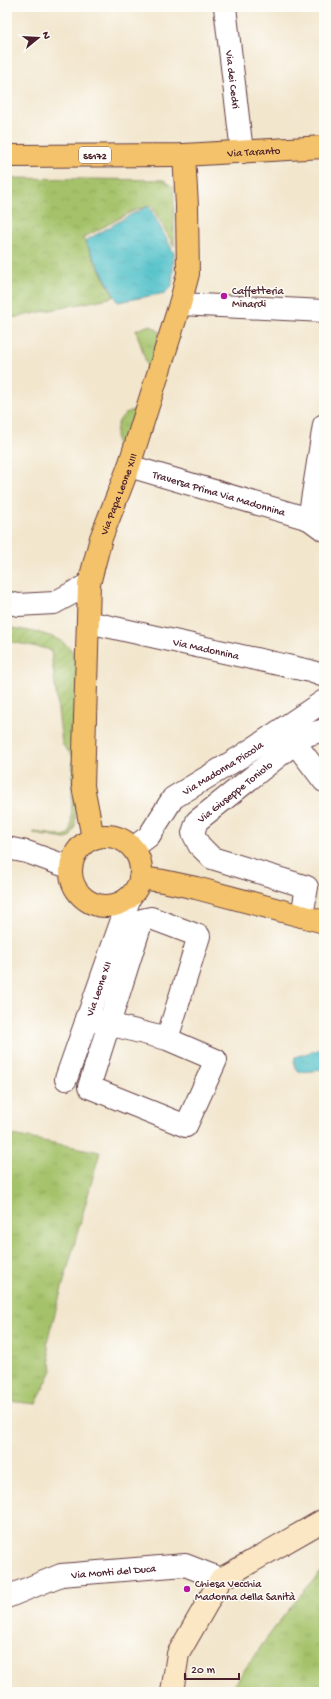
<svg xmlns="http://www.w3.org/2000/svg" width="331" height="1699" viewBox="0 0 331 1699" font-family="'Gochi Hand',sans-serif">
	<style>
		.grass { fill: url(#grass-tufts); stroke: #77704a }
		.park { fill: url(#park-crowns); stroke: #77704a }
		.garden { fill: url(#garden-furrows); stroke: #77704a }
		.water { fill: url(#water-ripples); stroke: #50717b }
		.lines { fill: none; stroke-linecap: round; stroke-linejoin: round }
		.minor-casing { stroke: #633d43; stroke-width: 24 }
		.secondary-casing { stroke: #633d43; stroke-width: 24 }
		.primary-casing { stroke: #633d43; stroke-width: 24 }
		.minor { stroke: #fff; stroke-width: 22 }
		.secondary { stroke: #fbe7c3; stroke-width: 22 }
		.primary { stroke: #f4c26a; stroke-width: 22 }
		.poi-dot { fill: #b5179e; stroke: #fdfcf7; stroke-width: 1.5 }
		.labels { text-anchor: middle; stroke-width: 3; stroke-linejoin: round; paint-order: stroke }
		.shield { fill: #fdfcf7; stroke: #806168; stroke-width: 1 }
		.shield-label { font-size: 10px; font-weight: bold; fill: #4a1f2b }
		.street-label { font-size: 11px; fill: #4a1f2b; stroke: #fdfcf7 }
		.poi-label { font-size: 11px; fill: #4a1f2b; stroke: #fdfcf7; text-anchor: start }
	</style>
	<defs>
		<pattern id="grass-tufts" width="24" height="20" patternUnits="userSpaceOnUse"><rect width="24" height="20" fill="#a4c269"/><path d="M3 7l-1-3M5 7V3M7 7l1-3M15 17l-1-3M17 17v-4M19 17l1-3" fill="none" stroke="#8fa65b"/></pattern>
		<pattern id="park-crowns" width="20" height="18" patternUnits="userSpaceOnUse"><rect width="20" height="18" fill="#a4c269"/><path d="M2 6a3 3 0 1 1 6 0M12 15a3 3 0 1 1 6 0" fill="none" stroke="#8fa65b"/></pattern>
		<pattern id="garden-furrows" width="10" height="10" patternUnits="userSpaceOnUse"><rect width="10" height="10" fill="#a4c269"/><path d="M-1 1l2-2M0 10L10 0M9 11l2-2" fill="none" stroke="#8fa65b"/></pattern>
		<pattern id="water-ripples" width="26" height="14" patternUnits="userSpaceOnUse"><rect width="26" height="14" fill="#56c3cb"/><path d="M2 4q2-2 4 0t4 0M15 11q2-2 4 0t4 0" fill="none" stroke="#4ca7ae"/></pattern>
	</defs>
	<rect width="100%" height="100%" fill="#fdfcf7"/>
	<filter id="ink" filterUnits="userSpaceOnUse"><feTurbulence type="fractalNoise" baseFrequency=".025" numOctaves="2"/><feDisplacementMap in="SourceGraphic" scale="8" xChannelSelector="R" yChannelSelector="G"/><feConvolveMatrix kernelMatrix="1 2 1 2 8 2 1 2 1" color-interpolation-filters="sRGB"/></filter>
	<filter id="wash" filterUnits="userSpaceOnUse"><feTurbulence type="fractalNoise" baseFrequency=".012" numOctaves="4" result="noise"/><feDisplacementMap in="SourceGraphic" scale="16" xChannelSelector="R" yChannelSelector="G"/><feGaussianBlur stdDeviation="0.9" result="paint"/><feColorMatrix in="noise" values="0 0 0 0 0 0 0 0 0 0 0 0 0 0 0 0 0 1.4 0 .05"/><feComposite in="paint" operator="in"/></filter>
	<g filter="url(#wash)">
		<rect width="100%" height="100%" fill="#f2e6cd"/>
		<!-- grass -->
		<path class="grass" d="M150,325l10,7 -11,40 -13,-42z
			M140,409l-15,40 -8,-3c-3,-19 1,-35 23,-37z
			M7,1134l93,18 -53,190 5,28 -16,34 -29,-3z
			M324,1569v123h-95c30,-43 59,-86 95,-123z"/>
		<!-- park -->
		<path class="park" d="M7,178l157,2 9,7 1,-1v60l-23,-41 -18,6 -50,27 31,59 -107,22z"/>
		<!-- garden -->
		<path class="garden" d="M7,627c30,6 64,6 74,41l-6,159 -5,11 -5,1 -30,-5 -2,-2 31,4 6,-3 1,-6 2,-70 -11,-13 -11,-93 -4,-2 -40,-8z"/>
		<!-- water -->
		<path class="water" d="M149,206l25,47 -2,33 -7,7 -47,9 -33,-61 49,-28z
			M324,1048v22l-24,2c-5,-4 -7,-8 -5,-15z"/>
	</g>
	<g filter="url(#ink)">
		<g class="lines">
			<!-- minor casing -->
			<g class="minor-casing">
				<g id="minor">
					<path id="s1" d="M225,7l17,145"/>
					<path d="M180,304l144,7"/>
					<path id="s2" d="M129,466l180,53 15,11"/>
					<path d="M309,519l15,-94"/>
					<path d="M7,602l11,3 36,-2 35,-19"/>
					<path id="s3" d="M88,622l222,49 14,5"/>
					<path d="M295,743l29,38"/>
					<path d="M7,848l20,4 44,16"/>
					<path id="s4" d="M133,848l16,-12 24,-38 69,-42 82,-55"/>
					<path id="s5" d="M302,916l5,-29 -95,-29 -13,-13 -6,-12 4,-12 98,-78 12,-8 17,-5"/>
					<path d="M86,1018l81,21 32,-103 -48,-18 -9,2 -53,167 97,39 30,-66 -49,-21"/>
					<path id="s6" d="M66,1079l64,-182"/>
					<path id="s7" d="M7,1597l54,-22 124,-10 36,14"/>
				</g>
			</g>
			<!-- secondary casing -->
			<g class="secondary-casing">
				<path id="secondary" d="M172,1692l6,-38 43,-75 103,-59"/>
			</g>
			<!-- primary casing -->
			<g class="primary-casing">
				<g id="primary">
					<path id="s8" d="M7,156l177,-1 140,-8"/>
					<circle cx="106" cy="871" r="35"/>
					<path id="s9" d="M93,838l-10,-52 6,-202 12,-46 28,-72 51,-162 8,-30 -1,-68 -3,-51"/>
					<path d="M140,878l23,3 33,7 128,34"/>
				</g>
			</g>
			<!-- minor -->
			<use href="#minor" class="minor"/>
			<!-- secondary -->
			<use href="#secondary" class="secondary"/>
			<!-- primary -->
			<use href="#primary" class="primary"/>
		</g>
	</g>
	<!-- markers -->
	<g class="poi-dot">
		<circle cx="224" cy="296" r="4"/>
		<circle cx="187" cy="1589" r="4"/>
	</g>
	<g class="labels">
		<!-- shield labels -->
		<rect class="shield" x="79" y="147" width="32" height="16" rx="3"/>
		<g class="shield-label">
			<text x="95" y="159">SS172</text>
		</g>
		<!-- street labels -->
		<g class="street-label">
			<text dy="4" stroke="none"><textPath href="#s1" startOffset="73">Via dei Cedri</textPath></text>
			<text dy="4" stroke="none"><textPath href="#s8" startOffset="247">Via Taranto</textPath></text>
			<text dy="4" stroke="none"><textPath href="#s2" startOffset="94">Traversa Prima Via Madonnina</textPath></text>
			<text dy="4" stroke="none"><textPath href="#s9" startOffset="350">Via Papa Leone XIII</textPath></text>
			<text dy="4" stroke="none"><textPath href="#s3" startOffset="121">Via Madonnina</textPath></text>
			<text dy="4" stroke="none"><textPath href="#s4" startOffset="123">Via Madonna Piccola</textPath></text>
			<text dy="4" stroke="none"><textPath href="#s5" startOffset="221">Via Giuseppe Toniolo</textPath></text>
			<text dy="4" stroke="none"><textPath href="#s6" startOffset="96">Via Leone XII</textPath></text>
			<text dy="4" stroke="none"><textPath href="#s7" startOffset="111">Via Monti del Duca</textPath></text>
		</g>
		<!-- poi labels -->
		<g class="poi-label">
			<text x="232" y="294">Caffetteria<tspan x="232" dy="13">Minardi</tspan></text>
			<text x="195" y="1587">Chiesa Vecchia<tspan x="195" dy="13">Madonna della Sanità</tspan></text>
		</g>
	</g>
	<!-- margin -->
	<rect width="331" height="1699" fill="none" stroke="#fdfcf7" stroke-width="24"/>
	<!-- north arrow -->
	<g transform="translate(38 38) rotate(72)" stroke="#fdfcf7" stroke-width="3" paint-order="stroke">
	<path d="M0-3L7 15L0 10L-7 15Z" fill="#4a1f2b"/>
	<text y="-6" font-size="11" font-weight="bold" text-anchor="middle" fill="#4a1f2b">N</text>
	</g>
	<!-- scale -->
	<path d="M185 1673v6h54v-6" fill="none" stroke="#4a1f2b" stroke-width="2"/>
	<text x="191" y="1673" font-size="12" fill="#4a1f2b" stroke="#fdfcf7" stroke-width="3" paint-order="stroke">20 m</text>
</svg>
